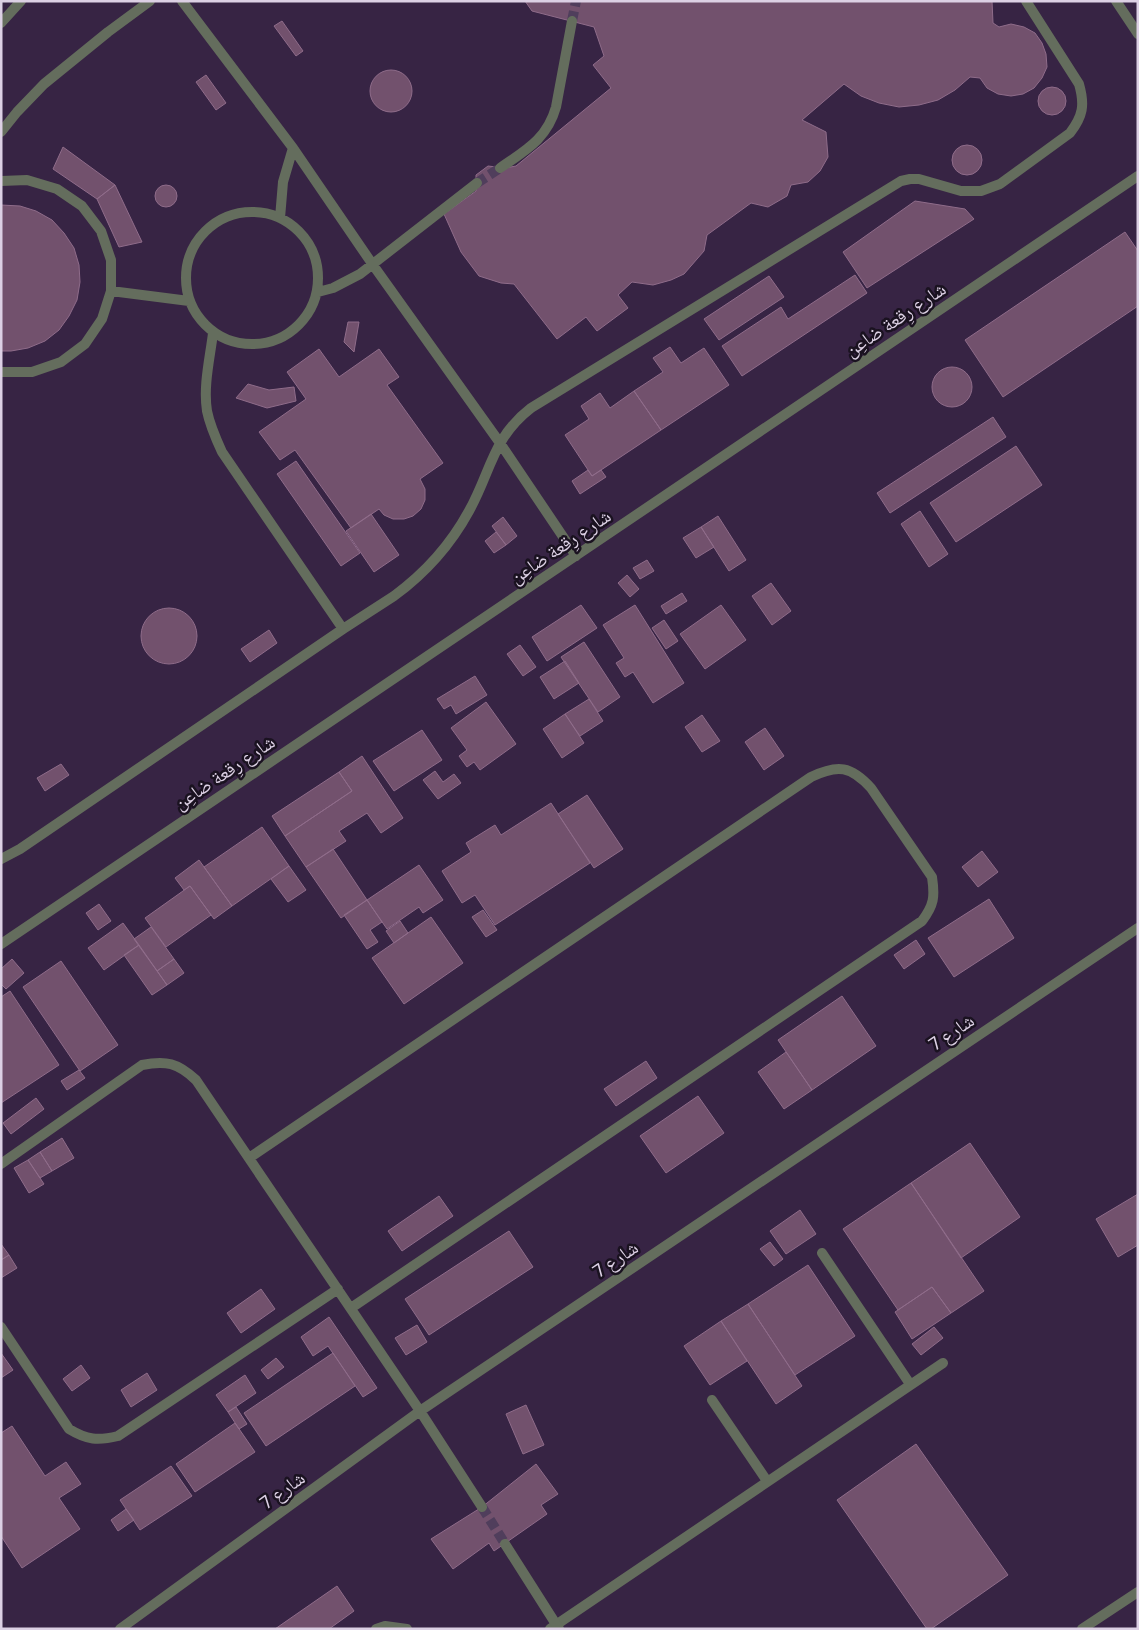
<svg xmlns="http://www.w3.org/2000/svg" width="1139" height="1630" viewBox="0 0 1139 1630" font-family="'Exo 2','Noto Naskh Arabic',sans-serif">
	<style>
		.building { fill: #72516d; stroke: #8f6c8a }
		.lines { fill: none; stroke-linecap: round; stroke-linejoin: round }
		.minor-tunnel { stroke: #503e5c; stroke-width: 10; stroke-dasharray: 10 5; stroke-linecap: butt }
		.service { stroke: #646d5d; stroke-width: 10 }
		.minor { stroke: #646d5d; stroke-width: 10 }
		.labels { text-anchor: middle; stroke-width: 5; stroke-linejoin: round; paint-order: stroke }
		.street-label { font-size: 19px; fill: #dcd0e4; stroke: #1a1220 }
	</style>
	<rect width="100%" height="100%" fill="#372444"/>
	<!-- building -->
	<path class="building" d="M525,1h467l1,22 6,4 12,-3 13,3 11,6 7,10 4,11 1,13 -5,11 -8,10 -11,6 -12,2 -13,-2 -11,-6 -7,-10 -10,-1 -15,13 -17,10 -19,5 -20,2 -20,-4 -18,-7 -17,-12 -42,36 24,12 2,25 -8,14 -12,11 -17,3 -4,11 -19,11 -17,-4 -44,32 -3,16 -20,23 -13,6 -18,5 -21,-3 -14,13 10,13 -31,23 -11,-14 -29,22 -43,-55 -13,-1 -22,-7 -18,-24 -17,-38 32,-23v-16l12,-9 17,2 11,-2 95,-78 -18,-23 11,-9 -10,-29 -62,-16z
		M282,21l21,30 -7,5 -22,-30z
		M370 91a21 21 0 1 1 42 0a21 21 0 1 1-42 0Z
		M206,75l20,28 -10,7 -20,-28z
		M1038 101a14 14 0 1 1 28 0a14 14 0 1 1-28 0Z
		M952 160a15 15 0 1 1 30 0a15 15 0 1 1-30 0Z
		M63,147l52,38 -18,14 -44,-30z
		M155 196a11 11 0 1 1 22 0a11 11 0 1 1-22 0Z
		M115,185l27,57 -23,5 -22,-48z
		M915,201l50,8 9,10 -107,69 -24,-36z
		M1,205l19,1 16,5 16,9 12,13 10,15 5,17 1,17 -3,18 -8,16 -10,14 -14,11 -17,7 -17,3h-10z
		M1125,232l13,19v55l-135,91 -38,-57z
		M855,275l12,18 -125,83 -20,-30 59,-39 7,12z
		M769,276l15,21 -65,43 -15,-21z
		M348,322h11l-5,30 -10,-10z
		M670,347l11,16 23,-15 25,37 -68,45 -27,-39 29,-19 -10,-14z
		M319,349l20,28 40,-28 20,28 -12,8 56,78 -23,16 5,10v11l-4,9 -8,7 -9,3h-11l-9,-4 -5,-6 -28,19 -56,-78 -15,10 -21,-28 47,-33 -19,-27z
		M932 387a20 20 0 1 1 40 0a20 20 0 1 1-40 0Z
		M248,384l21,6 25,-3 2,14 -29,7 -31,-10z
		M634,391l27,39 -69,46 -27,-41 24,-16 -8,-13 19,-13 10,15z
		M993,417l13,20 -116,76 -13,-20z
		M1016,446l26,39 -86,57 -26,-39z
		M296,461l64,92 -19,13 -64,-92z
		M588,470l4,6 9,-6 5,7 -26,17 -8,-13z
		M920,511l28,43 -19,13 -28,-43z
		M371,514l28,41 -25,17 -28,-41z
		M718,516l28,44 -17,11 -28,-44z
		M503,517l14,19 -11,9 -14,-19z
		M701,527l13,20 -18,11 -13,-20z
		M496,532l10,13 -12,8 -9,-12z
		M647,560l7,11 -14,8 -7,-11z
		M627,575l12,14 -9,8 -12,-14z
		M771,583l20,28 -19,14 -20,-29z
		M682,593l5,8 -21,13 -5,-8z
		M581,605l16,23 -50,33 -15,-24z
		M635,605l49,78 -31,20 -20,-31 -8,5 -9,-14 8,-5 -21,-33z
		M721,605l25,35 -41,29 -25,-35z
		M141 636a28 28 0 1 1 56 0a28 28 0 1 1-56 0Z
		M664,620l14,21 -12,8 -14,-21z
		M269,630l8,13 -27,19 -9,-13z
		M584,642l36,55 -22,15 -37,-55z
		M520,645l16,22 -13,9 -16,-22z
		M565,661l14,22 -25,16 -14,-22z
		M475,676l12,19 -31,19 -5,-9 -7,4 -7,-10z
		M589,699l14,22 -23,15 -15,-22z
		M486,702l30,42 -36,26 -6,-8 -7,5 -8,-11 8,-6 -16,-22z
		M565,714l19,29 -22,15 -19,-29z
		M702,715l18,26 -18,11 -17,-25z
		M765,728l19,28 -20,14 -19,-28z
		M422,730l20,30 -48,31 -21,-30z
		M362,756l41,62 -22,15 -14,-20 -28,18 7,10 -40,26 -21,-31 67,-45 -13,-19z
		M61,764l8,11 -24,16 -8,-13z
		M435,771l8,11 11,-8 7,9 -23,16 -15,-19z
		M339,772l13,19 -67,45 -13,-20z
		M587,795l36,54 -29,19 -36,-54z
		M551,803l39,60 -95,62 -20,-30 -13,8 -20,-32 29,-19 -5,-9 29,-18 6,10z
		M262,827l27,39 -57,40 -28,-39z
		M333,849l34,51 -26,18 -35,-51z
		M982,851l16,21 -20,15 -16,-20z
		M199,860l33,46 -18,13 -24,-33 -6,4 -9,-12z
		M419,865l24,35 -20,13 -4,-6 -32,22 -20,-29z
		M289,866l17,24 -18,12 -17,-23z
		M190,886l21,29 -45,32 -21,-29z
		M989,899l25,39 -60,39 -26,-39z
		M367,900l15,22 -12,8 8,12 -11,7 -23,-34z
		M99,904l12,17 -13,9 -12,-17z
		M483,910l14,20 -11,7 -14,-20z
		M431,917l32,46 -59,41 -32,-46z
		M400,921l8,12 -14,10 -8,-12z
		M123,923l16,22 -35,25 -16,-22z
		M151,927l23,32 -17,12 -23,-32z
		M916,940l9,14 -21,15 -10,-14z
		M139,945l28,40 -15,10 -28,-40z
		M12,959l12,14 -18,16 -5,-5v-15z
		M174,959l10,14 -17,12 -10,-14z
		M61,961l57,84 -38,26 -57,-84z
		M10,991l49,74 -58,38v-106z
		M842,996l34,50 -64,44 -34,-50z
		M786,1052l26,38 -28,19 -26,-37z
		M646,1061l11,17 -41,28 -12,-17z
		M79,1070l6,8 -18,12 -6,-9z
		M698,1096l26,37 -58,40 -26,-37z
		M36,1098l8,11 -33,25 -8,-11z
		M62,1138l12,20 -22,13 -12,-19z
		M970,1143l50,74 -59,41 -50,-75z
		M40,1152l12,19 -12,7 -12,-18z
		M28,1160l16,24 -15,9 -15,-25z
		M911,1183l73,108 -33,22 -19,-26 -34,23 -55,-81z
		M1138,1194v51l-20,12 -22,-38z
		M439,1196l14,20 -51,35 -14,-20z
		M800,1210l16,24 -30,20 -16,-23z
		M509,1231l24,36 -104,68 -24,-36z
		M770,1242l13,17 -9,7 -14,-17z
		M1,1244l8,11 -8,5z
		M9,1255l8,13 -16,10v-18z
		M808,1265l47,71 -60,39 -47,-71z
		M932,1287l19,26 -39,26 -17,-27z
		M261,1289l14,20 -34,24 -14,-20z
		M748,1304l54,82 -26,18 -55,-83z
		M329,1317l48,71 -14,9 -35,-51 -15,10 -12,-19z
		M721,1321l26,40 -37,24 -26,-39z
		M417,1325l10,17 -21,13 -11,-17z
		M934,1327l9,11 -22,17 -9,-11z
		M1,1353l12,17 -12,8z
		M333,1353l22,33 -89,60 -22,-33z
		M276,1358l8,9 -16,12 -7,-9z
		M81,1365l9,13 -18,13 -9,-12z
		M147,1373l10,17 -26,17 -10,-17z
		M245,1375l11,18 -28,19 -12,-17z
		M526,1405l18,40 -21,9 -17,-40z
		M236,1407l11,17 -8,5 -11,-17z
		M235,1423l20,29 -60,40 -19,-28z
		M12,1426l33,50 21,-14 15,22 -22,14 21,31 -58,39 -21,-32v-103z
		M916,1444l92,131 -77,54h-4l-90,-129z
		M536,1464l22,30 -17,11 6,9 -53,37 -5,-8 -36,26 -22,-30 51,-32z
		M171,1466l21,30 -52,34 -20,-30z
		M126,1509l8,11 -16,11 -7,-11z
		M337,1586l17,25 -25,18h-54z"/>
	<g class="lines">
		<!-- minor-tunnel -->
		<path class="minor-tunnel" d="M572,21l4,-20
			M477,183l23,-15
			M482,1507l23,37"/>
		<!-- service -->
		<path class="service" d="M822,1253l88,131
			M712,1400l55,81
			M376,1629l9,-3 22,3
			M550,1629l393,-266"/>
		<!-- minor -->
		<path class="minor" d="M182,1l111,147 80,117 127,178 76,113
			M1116,1l22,33
			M1,23l20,-22
			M1,132l16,-20 27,-28 64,-52 42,-31
			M500,168c26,-18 47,-29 56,-61l16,-86
			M1,181l26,-1 30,9 25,17 19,25 10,29v31l-9,28 -17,25 -24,18 -29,10h-31
			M186 278a66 66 0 1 1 132 0a66 66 0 1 1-132 0Z
			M280,218l3,-36 10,-34
			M111,291l78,10
			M318,292l15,-4 27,-14 117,-91
			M213,333c-3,25 -10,53 -6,78 3,15 9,28 15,41l121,177
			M1,859l19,-10 323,-220c17,-11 34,-22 51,-33 30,-22 57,-52 75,-85 22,-39 23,-73 62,-103l370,-227 9,-2h9l42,12h20l19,-7 70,-51c13,-17 15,-28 9,-49l-53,-83
			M1,944l1137,-768
			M249,1158l562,-381c27,-13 40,-11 60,11l61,89c3,20 2,28 -10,44l-571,387
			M1,1164l141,-99c24,-5 36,-2 54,15l224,331 62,96
			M1,1327l68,102c18,11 29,12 49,7l220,-147
			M505,1544l54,85
			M120,1629l300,-218 718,-483
			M1082,1629l56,-37"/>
	</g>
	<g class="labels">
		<!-- street labels -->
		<g class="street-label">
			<text transform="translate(895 319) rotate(-34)" y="7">شارع رِقعة ضاعِن</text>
			<text transform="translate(560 546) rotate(-34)" y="7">شارع رِقعة ضاعِن</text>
			<text transform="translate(224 772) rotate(-34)" y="7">شارع رِقعة ضاعِن</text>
			<text transform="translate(951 1032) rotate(-34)" y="7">شارع 7</text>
			<text transform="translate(615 1259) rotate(-34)" y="7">شارع 7</text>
			<text transform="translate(282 1490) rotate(-36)" y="7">شارع 7</text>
		</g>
	</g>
	<!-- border -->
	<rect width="1139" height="1630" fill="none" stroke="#dcd0e4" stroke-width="5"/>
</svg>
